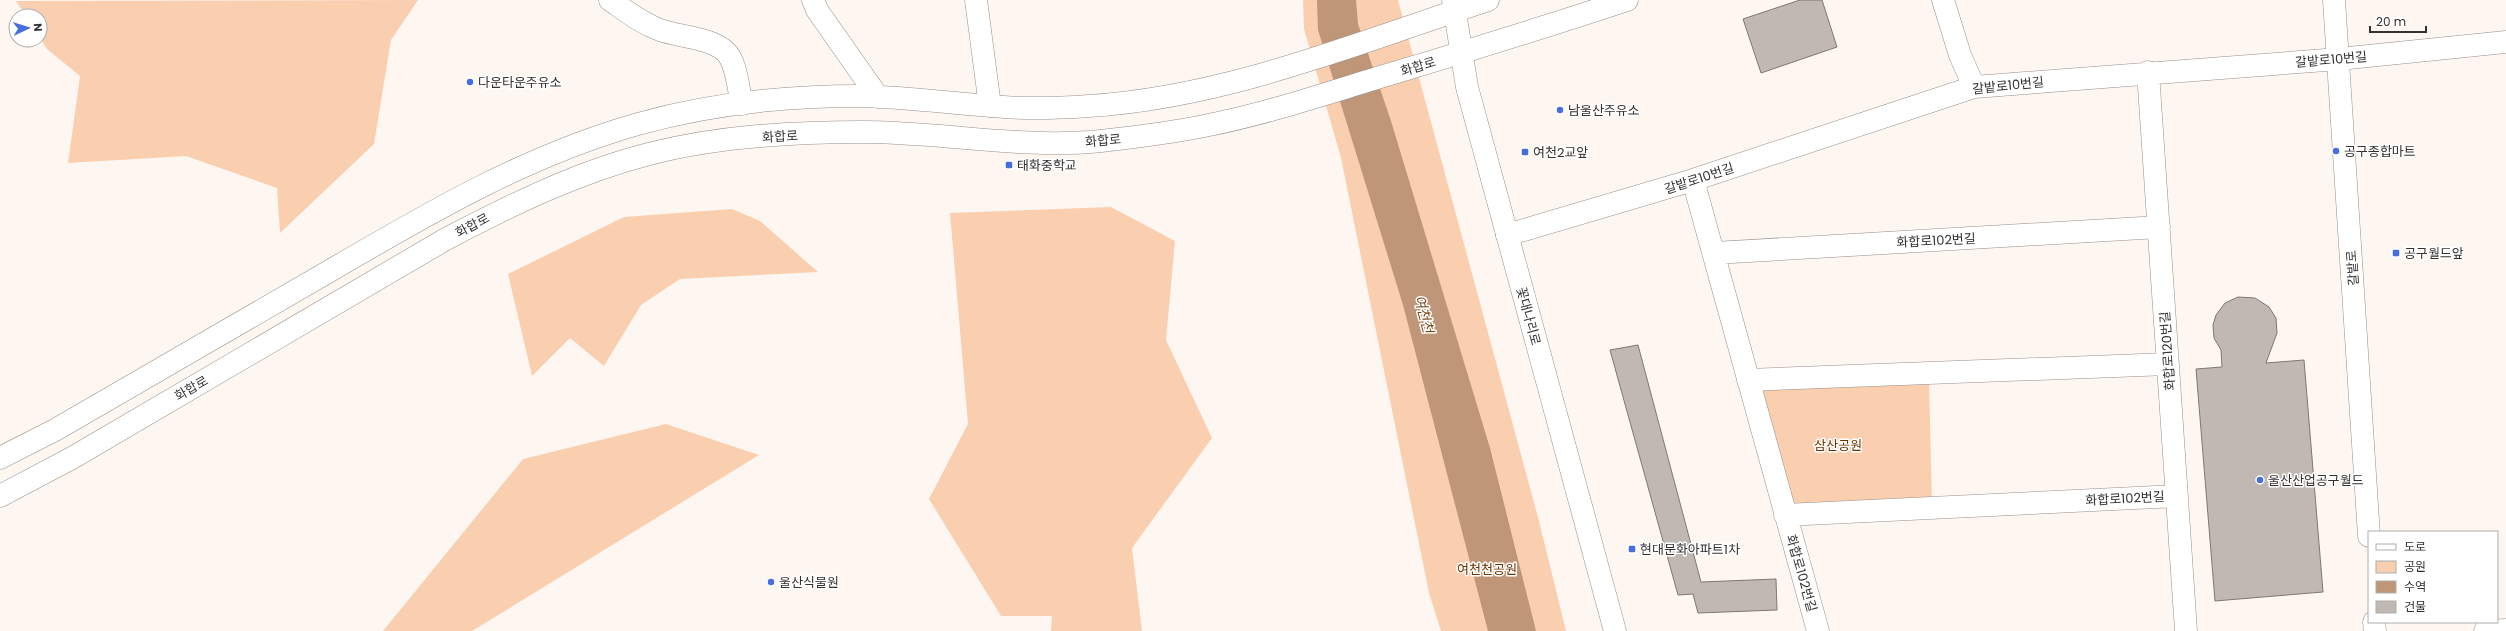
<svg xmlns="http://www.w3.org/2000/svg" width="2506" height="631" viewBox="0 0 2506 631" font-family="Poppins,'Noto Sans KR',sans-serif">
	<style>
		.green { fill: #facfb0 }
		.water { fill: #c09678 }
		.building { fill: #bfb8b3; stroke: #7e7873 }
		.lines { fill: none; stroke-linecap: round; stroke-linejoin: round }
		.minor-casing { stroke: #968f8b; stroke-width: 23 }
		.major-casing { stroke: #968f8b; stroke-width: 23 }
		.minor { stroke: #fff; stroke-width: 22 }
		.major { stroke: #fff; stroke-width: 22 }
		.poi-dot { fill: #476ee1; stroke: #fff; stroke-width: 1.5 }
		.labels { text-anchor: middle; stroke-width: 3; stroke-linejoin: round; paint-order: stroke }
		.street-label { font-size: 13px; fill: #343230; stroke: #fff }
		.poi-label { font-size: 13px; fill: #343230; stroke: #fff; text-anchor: start }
		.park-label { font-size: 13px; fill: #6a3500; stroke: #fff }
		.water-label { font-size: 14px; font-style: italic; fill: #7b4516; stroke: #fff }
	</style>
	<rect width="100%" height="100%" fill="#fef6f1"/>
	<!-- green -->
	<path class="green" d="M418,0l-27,40 -17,104 -94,89 -3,-45 -91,-32 -118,7 12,-87 -33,-27 -7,-11v-22h-14l-10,-15z
		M1303,0h95l141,521 27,110h-125l-12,-38 -88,-435 -37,-129z
		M1111,207l64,34 -9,99 46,98 -80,110 10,83h-91l1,-15h-51l-72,-117 39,-75 -18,-211z
		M732,209l28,12 58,51 -138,7 -39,26 -37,61 -34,-28 -38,38 -24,-102 116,-57z
		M1929,380l3,123 -143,6 -34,-122z
		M666,424l93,31 -287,176h-89l140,-172z"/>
	<!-- water -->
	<path class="water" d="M1317,0h39l2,24 33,97 99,327 46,183h-48l-85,-326 -85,-275z"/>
	<!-- building -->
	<path class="building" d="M1800,0h22l15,47 -76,26 -18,-54z
		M2238,297l17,1 14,9 7,11 1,15 -11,30 38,-3 19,232 -108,9 -19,-232 26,-2 -1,-17 -7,-12 -1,-13 3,-10 9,-12z
		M1638,345l63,237 75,-3 1,31 -79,3 -5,-19 -15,1 -68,-245z"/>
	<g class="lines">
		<!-- minor casing -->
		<g class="minor-casing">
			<path id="minor" d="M610,0c16,11 31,23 50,30 19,7 50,7 66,22 11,11 12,37 16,52
				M813,0l4,10 61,87
				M976,0l14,106
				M1943,0l17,55 14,32
				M2334,0l35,536
				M2148,72l38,559
				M1693,180l125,451
				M1507,235l186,-55 281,-93 365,-28 167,-17
				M1714,253l445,-26
				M1748,380l420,-16
				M1785,515l392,-19
				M2374,622l1,9"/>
		</g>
		<!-- major casing -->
		<g class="major-casing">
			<path id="major" d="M1453,0l14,87 148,544
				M0,458l55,-28c89,-51 177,-103 266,-154 103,-60 201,-119 317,-152 71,-20 147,-28 221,-28 49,1 97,8 145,11 28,2 57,1 85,-1 138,-9 269,-63 399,-106
				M0,496l72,-38 374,-219c65,-34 132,-67 203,-85 69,-18 143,-22 214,-22 80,0 158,17 238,9 35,-4 70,-8 103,-15 62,-12 123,-33 183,-51 81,-24 161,-49 240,-75
				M2485,631l21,-1"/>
		</g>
		<!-- minor -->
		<use href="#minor" class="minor"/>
		<!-- major -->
		<use href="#major" class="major"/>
	</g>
	<!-- markers -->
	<g class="poi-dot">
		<circle cx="470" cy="82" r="4"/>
		<circle cx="1560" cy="110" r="4"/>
		<circle cx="2336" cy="151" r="4"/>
		<rect x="1521" y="148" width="8" height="8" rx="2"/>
		<rect x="1005" y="161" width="8" height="8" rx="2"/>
		<rect x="2392" y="249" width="8" height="8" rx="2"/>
		<circle cx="2260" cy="480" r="4"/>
		<rect x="1628" y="545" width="8" height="8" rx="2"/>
		<circle cx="771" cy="582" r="4"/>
	</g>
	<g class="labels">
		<!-- street labels -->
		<g class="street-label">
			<text transform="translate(2331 59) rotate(-5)" y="5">갈밭로10번길</text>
			<text transform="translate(1418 66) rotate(-17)" y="5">화합로</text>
			<text transform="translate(2008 85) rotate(-6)" y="5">갈밭로10번길</text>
			<text transform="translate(780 136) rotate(-3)" y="5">화합로</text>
			<text transform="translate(1103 140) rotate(-5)" y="5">화합로</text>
			<text transform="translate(1699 178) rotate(-18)" y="5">갈밭로10번길</text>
			<text transform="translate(472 225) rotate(-28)" y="5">화합로</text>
			<text transform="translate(1936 240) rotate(-3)" y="5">화합로102번길</text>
			<text transform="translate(2352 268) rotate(-94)" y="5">갈밭로</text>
			<text transform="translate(1529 316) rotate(75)" y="5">꽃대나리로</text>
			<text transform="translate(2167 351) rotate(-94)" y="5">화합로120번길</text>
			<text transform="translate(191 388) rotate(-30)" y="5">화합로</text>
			<text transform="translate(2125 498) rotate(-3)" y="5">화합로102번길</text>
			<text transform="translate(1802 573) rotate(74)" y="5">화합로102번길</text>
		</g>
		<!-- poi labels -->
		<g class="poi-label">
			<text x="478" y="87">다운타운주유소</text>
			<text x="1568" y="115">남울산주유소</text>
			<text x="2344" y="156">공구종합마트</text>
			<text x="1533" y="157">여천2교앞</text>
			<text x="1017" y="170">태화중학교</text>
			<text x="2404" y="258">공구월드앞</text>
			<text x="2268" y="485">울산산업공구월드</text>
			<text x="1640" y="554">현대문화아파트1차</text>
			<text x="779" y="587">울산식물원</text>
		</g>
		<!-- park labels -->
		<g class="park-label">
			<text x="1838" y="450">삼산공원</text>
			<text x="1487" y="574">여천천공원</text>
		</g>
		<!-- water labels -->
		<g class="water-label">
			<text transform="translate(1424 314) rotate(75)" y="5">여천천</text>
		</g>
	</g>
	<!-- legend -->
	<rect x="2368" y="531" width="130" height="92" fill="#ffffff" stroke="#aeadac"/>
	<rect x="2376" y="544" width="20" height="6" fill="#ffffff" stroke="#aeadac"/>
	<text x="2404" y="551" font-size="12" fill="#343230">도로</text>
	<rect x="2376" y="561" width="20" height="12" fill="#facfb0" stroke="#aeadac"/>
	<text x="2404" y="571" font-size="12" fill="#343230">공원</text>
	<rect x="2376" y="581" width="20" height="12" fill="#c09678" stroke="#aeadac"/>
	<text x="2404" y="591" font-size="12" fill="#343230">수역</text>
	<rect x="2376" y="601" width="20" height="12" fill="#bfb8b3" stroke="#aeadac"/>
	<text x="2404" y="611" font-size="12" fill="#343230">건물</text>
	<!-- north arrow -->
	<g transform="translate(28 28) rotate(86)"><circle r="19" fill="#ffffff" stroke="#aeadac"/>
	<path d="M0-3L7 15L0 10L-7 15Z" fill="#476ee1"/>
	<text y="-6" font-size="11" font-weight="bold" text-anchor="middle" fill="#343230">N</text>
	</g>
	<!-- scale -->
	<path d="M2370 26v6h56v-6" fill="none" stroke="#343230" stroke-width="2"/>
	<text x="2376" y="26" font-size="12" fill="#343230" stroke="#ffffff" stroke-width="3" paint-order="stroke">20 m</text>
</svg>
